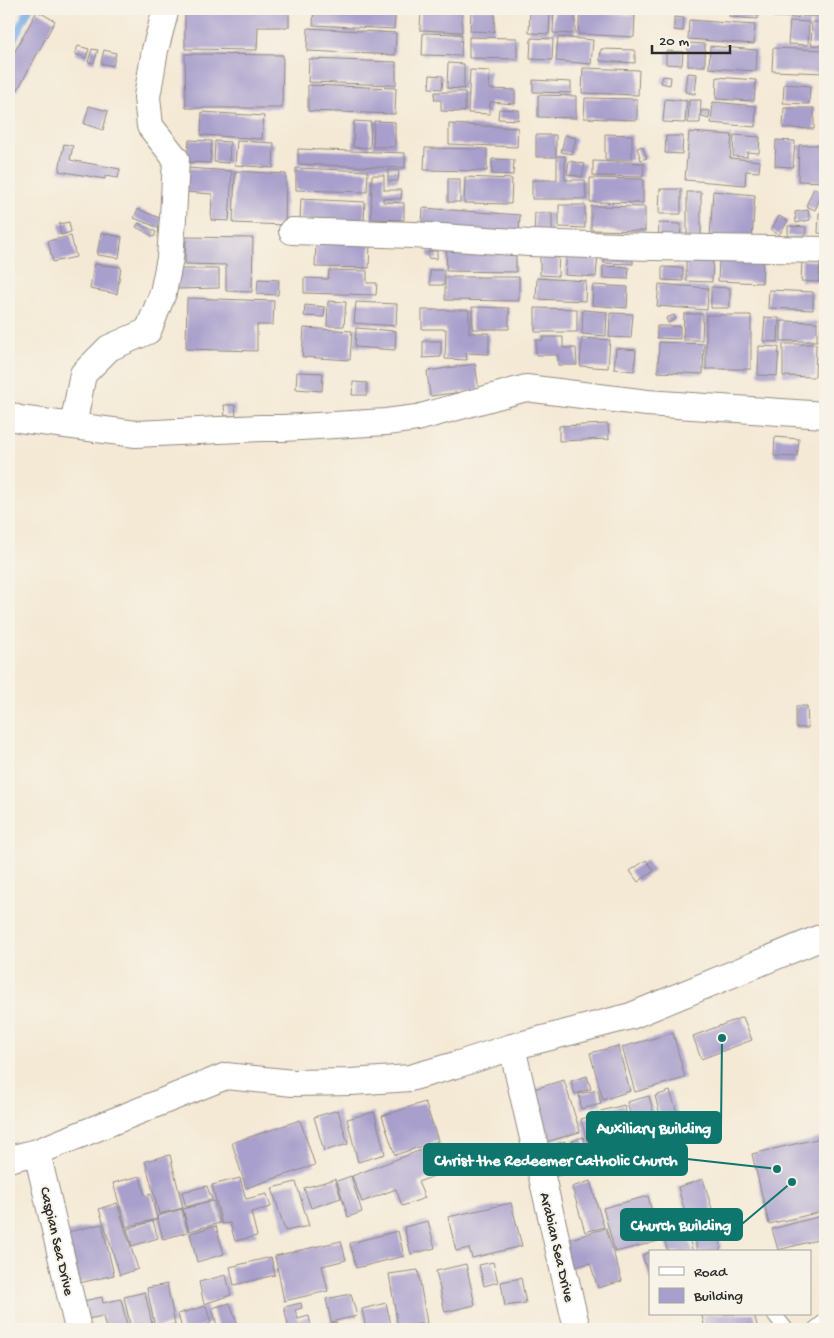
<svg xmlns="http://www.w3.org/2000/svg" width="834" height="1338" viewBox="0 0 834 1338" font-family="'Gochi Hand',sans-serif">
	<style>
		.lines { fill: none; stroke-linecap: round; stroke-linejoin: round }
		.stream { stroke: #7aade7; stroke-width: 8 }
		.building { fill: #a89fcc }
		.lane-casing { stroke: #908a80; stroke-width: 16 }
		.street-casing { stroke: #908a80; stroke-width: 28 }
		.lane { stroke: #fff; stroke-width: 14 }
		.street { stroke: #fff; stroke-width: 26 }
		.labels { text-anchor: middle; stroke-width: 4; stroke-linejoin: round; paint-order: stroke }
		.street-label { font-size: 15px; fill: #2b2b2b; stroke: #f7f3e8 }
		.leader { fill: none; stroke: #0f766e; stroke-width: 2 }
		.callout-dot { fill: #0f766e; stroke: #f7f3e8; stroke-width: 2 }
		.callout { fill: #0f766e; stroke: #0f766e; stroke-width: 2 }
		.callout-label { font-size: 16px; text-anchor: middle; font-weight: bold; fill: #fff }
	</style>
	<rect width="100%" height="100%" fill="#f7f3e8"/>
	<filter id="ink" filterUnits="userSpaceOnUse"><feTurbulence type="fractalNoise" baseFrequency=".02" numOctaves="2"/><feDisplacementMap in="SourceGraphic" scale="10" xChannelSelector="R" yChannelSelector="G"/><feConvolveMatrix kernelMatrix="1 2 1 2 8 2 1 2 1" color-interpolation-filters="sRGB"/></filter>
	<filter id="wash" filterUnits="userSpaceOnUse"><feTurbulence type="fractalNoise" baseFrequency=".0096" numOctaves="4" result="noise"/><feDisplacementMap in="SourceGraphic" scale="20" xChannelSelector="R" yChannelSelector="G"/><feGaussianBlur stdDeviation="1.12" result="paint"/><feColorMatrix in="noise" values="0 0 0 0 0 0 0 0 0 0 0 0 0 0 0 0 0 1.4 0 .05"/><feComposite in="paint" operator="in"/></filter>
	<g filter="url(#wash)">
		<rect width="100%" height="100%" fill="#f4e9d5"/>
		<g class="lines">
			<!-- stream -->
			<path class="stream" d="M9,48l20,-39"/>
		</g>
		<g id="blocks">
			<!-- building -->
			<path class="building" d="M185,9h104v18h-31l-1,23 -72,-1z
				M314,9h82l-2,20 -81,-4z
				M421,9h41v23l-42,-2z
				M471,9h24l-1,23 -24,-1z
				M530,9l20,1 -1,24 -20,-1z
				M730,9h28v10l-29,-2z
				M773,9h26l-1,9 -25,-1z
				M802,9h23v8l-23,-1z
				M37,11l18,10 -38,70 -8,-5v-24z
				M554,11l21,1v22l-22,-1z
				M580,12l55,3 -1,22 -56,-3z
				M674,17l10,1 -1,13 -9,-1z
				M689,20l66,5 -1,19 -66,-5z
				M790,21l19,1 -1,23 -20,-1z
				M812,22h13v24l-14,-1z
				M308,28l88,5 -1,22 -88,-4z
				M423,33l39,1 -1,22 -39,-1z
				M469,37l48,1v21l-48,-1z
				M558,37l35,3 -2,24 -35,-3z
				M531,38l22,1 -1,21 -22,-1z
				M688,43l17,1v22h-17z
				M78,46l11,3 -3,9 -11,-4z
				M710,46l47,4 -1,21 -47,-3z
				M773,48l52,2v23l-53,-2z
				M92,49l6,1 -4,13 -6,-1z
				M601,49l34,1v13l-35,-2z
				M104,50l12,3 -3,13 -12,-3z
				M666,51l17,1 -1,13 -16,-1z
				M185,54l98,1 -1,53h-96z
				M309,59l87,3v23l-88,-3z
				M448,63l16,1v25l-17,-1z
				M583,68l56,2 -1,25 -56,-2z
				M470,70l20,1 -1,18 26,1v14l-25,-2v12l-22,-1z
				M687,73l10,1 -2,20 -10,-2z
				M430,75l13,1 -1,13 -13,-1z
				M663,76l8,1 -1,8 -9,-2z
				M717,77l39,3 -2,21 -38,-2z
				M533,80l38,2v11l-38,-1z
				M784,84l26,2 -1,18 -26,-1z
				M308,85l88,3 -1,26 -87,-3z
				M435,92h30v20l-24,-1v-11h-7z
				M538,95l38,1v22l-38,-1z
				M585,98l52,1v21l-53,-2z
				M665,99l22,2 -2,22 -22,-1z
				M689,100h12l-1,23h-12z
				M713,102l43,4 -1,21 -44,-4z
				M89,106l19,5 -5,19 -19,-6z
				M784,108h30v21l-31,-1z
				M499,109l20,1 -1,10 -20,-1z
				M702,110l8,1 -1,8 -7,-2z
				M202,112l62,4 -2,23 -61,-4z
				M354,121l17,1 -1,26 -17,-1z
				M374,121l21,1v25h-22z
				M449,124l69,4 -1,19 -68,-3z
				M689,132l43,3 -2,23 30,3 -1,11 -13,-1 -1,14 -60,-5z
				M605,134l27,1v25h-27z
				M536,135h20v22h-20z
				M565,135l11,3 -4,16 -11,-2z
				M734,135l26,2 -1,16 -12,-1v5l-14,-1z
				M666,136h17l-1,18 -17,-1z
				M189,140l23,1 -2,22 -23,-1z
				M776,140l19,1 -2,26 -18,-1z
				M215,141l15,1 -1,21 -15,-1z
				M237,141l37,2 -1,25 -38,-3z
				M64,144l9,2 -3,14 50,9 -2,9 -13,-2v3l-46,-8z
				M799,145h26v37l-27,-1z
				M642,146l5,12 -6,2 -4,-12z
				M425,148l62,1v22l-63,-1z
				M298,149l107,4v15l-107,-4z
				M557,156h8v24h20l1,19h-54v-19h25z
				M492,159l22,1 -1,15 -21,-1z
				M569,161l16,3 -3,13 -15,-3z
				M593,161l51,2 -1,14 -50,-1z
				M186,168l46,3 -3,50 -18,-1 1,-26 -27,-2z
				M296,168l72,3 -1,21 -71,-2z
				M388,170h11l-1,11h-10z
				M235,171l51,3 -1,51 -52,-2z
				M372,175h12v15h18l-1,9 -18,-1v4l21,1v17l-33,-1z
				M465,177l47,2 -1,25 -47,-1z
				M590,178l53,1v24l-53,-1z
				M448,179h12v23h-12z
				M814,188l9,4 -8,18 -9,-4z
				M660,189h21v25h-22z
				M713,191l42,4 -3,45 -42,-3z
				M687,192h14v46h-14z
				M301,199l64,3 -1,20 -64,-3z
				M559,205h26v23l-26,-1z
				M591,206l54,1v24l-54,-1z
				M423,208l97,7 -1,19 -97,-7z
				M138,209l24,10 -3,9 -25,-10z
				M808,210l2,10 -14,3 -1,-11z
				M535,213h17v21h-18z
				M819,213l6,1v20l-7,-1z
				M779,216l9,5 -9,14 -8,-5z
				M69,222l2,10 -10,3 -2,-11z
				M139,223l17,9 -2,5 -18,-10z
				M659,223l22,1 -1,20 -22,-1z
				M788,226l18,1 -1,9h-17z
				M101,233l21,4 -3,21 -22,-3z
				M71,236l5,21 -23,5 -5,-21z
				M186,237l67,1 -1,54 -26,-1v-26l-41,-1z
				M316,240l54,3 -1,25 -54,-1z
				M447,245l69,1v26l-70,-1z
				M428,251h9v8l-9,-1z
				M567,252l31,3 -2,22 -31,-2z
				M605,253l28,1v10l-29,-1z
				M540,254h19l-1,22 -18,-1z
				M686,257l27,1 -1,24 -26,-1z
				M719,258l44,2 -1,23 -44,-2z
				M802,260l18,1 -1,21 -18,-1z
				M822,261h3v26h-2z
				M94,264l27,3 -4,27 -27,-5z
				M603,266l26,1 -1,12 -25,-1z
				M662,267l21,1v13l-21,-1z
				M176,269h43v19l-42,1z
				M329,270l38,1v12h10l-1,12 -72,-2v-15l24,1z
				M430,270h14v15h-14z
				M445,277h74v24l-74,-1z
				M537,278l49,3 -1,20 -49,-2z
				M258,279l21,1 -1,15 -21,-1z
				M659,284l49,4 -1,22 -50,-4z
				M593,285l35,2 -1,21 -35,-3z
				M711,287l19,1v20h-19z
				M769,290l44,2v18l-45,-2z
				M187,298l87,3 -1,24h-16v26l-71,-2z
				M328,301l18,1 -2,24h-17z
				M356,302l41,2 -1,22 -42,-3z
				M305,305l20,2 -1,10 -20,-1z
				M472,307l37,1v21h-37z
				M535,308l42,1v23h-42z
				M422,310h47v23h20v21l-23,-1 1,7 -22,-1 1,-30h-24z
				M583,310l24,2 -1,24 -24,-2z
				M610,313l23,1 -2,24 -22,-1z
				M684,314h19l-1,26h-19z
				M674,315l2,4 -8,4 -2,-5z
				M706,315h45v54h-45z
				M765,317l14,1 -1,24 -15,-1z
				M821,320h4v22h-4z
				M781,321l36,1v19h-36z
				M657,326h23v13l-23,-1z
				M304,328l48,3 -2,29 -48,-3z
				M356,328l40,3 -1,19 -40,-3z
				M543,337h20v11h13l1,17h-19v-10h-22v-15h7z
				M582,338l28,2 -2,28 -28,-2z
				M423,341h18v16l-18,1z
				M659,342l45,2 -1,30 -45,-2z
				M783,344h33l-1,33 -32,-1z
				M759,346l20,1 -2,29 -19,-1z
				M616,348l20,2 -2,21 -20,-2z
				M822,348h3v30h-4z
				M475,364l4,26 -49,6 -3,-25z
				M297,372l26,1 -1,18 -26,-2z
				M353,382l14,1v12h-15z
				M224,405h11l1,11h-11z
				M608,424l1,15 -50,2v-15z
				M775,437l24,2 -2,18 -23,-1z
				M796,706h11l1,22h-12z
				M646,860l8,11 -16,11 -8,-11z
				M743,1017l9,23 -51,19 -8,-23z
				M673,1033l12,45 -50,14 -13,-45z
				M618,1046l12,45 -27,9 -13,-47z
				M587,1076l4,13 -16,5 -4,-13z
				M564,1080l16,52 -40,12 -16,-52z
				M598,1090l3,14 -20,5 -2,-15z
				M670,1091l16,49 -18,5 -13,-49z
				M649,1096l12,44 -22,6 -12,-44z
				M425,1102l13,39 -43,14 -13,-39z
				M624,1105l6,22 -15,4 5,17 -12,3 -11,-39z
				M338,1110l10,34 -24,7 -10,-34z
				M374,1112l11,42 -27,8 -11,-43z
				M593,1116l12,44 -12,3 -12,-44z
				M300,1120l15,45 -69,23 -14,-45z
				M583,1137l8,28 -26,5 -3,-9 15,-4 -5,-16z
				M825,1137v74l-56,13 -17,-70z
				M565,1141l5,15 -13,3 4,16 -16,4 -7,-30z
				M440,1143l10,27 -32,12 7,16 -23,8 -6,-17 -34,13 -10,-26z
				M170,1155l13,53 -24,6 -14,-53z
				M140,1176l5,20 6,-2 6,25 -31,8 -13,-44z
				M351,1176l11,36 -14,5 -11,-36z
				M240,1178l6,21 21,-5 4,13 -20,5 6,24 -22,5 -5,-18 -8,1 -10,-39z
				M335,1179l6,19 -30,10 -7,-20z
				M703,1179l13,43 -26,8 -12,-43z
				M590,1181l14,46 -19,5 -13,-45z
				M296,1182l13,44 -24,5 -13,-43z
				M207,1186l5,14 -26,7 -4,-15z
				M648,1196l11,45 -44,11 -12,-44z
				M214,1201l6,22 -31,8 -6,-22z
				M117,1203l21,66 -18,6 -21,-66z
				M511,1203l11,43 -50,12 -3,-10 -13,3 -8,-34z
				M182,1209l6,23 -25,7 -6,-23z
				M825,1215v23l-47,12 -6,-21z
				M153,1221l5,17 -26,8 -5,-17z
				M428,1221l7,27 -24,6 -7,-27z
				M102,1224l12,51 -43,10 -12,-51z
				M216,1226l8,28 -27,8 -7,-29z
				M606,1228l16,53 -24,7 -8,-25 -21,6 -8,-27z
				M709,1230l5,2 6,6 1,9 -2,4 -1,1h-20l-2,-5v-9l5,-6z
				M398,1231l6,25 -48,12 -6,-25z
				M682,1233l2,8 5,-2 4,13h-25l-4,-13z
				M341,1241l5,19 -24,6 6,25 -44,10 -9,-45z
				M650,1252v27l-8,-24z
				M271,1257l4,18 -41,10 -4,-18z
				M493,1262l5,20 -14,4 -5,-21z
				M466,1264l9,41 -30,7 -9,-41z
				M418,1270l9,53 -29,4 -9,-53z
				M226,1275l5,20 -27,9 -5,-22z
				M521,1278l5,25 -21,3 -4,-24z
				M167,1284l8,40 -20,4 -8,-40z
				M145,1292l8,37h-22l-7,-32z
				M351,1294l6,22 -26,6 -5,-23z
				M102,1297l1,6 18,-4 7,30h-22l-3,-13 -25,5 -4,-18z
				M230,1303l9,26h-21l-6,-21z
				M301,1303l1,5 -7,2 3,9 11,-3 2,10 -14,3h-8l-5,-22z
				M386,1303l6,26h-26l-4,-20z
				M206,1306l5,17 -20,6h-9l-4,-15z
				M707,1314h47l4,15h-53l-3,-13z
				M336,1322l2,7h-28z"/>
		</g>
	</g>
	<g filter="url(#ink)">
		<use href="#blocks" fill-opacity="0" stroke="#908a80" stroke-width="1"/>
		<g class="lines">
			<!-- lane casing -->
			<g class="lane-casing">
				<path id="lane" d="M774,1314l12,15
					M815,1329l10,-8"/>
			</g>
			<!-- street casing -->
			<g class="street-casing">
				<path id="street" d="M292,231l121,4 116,8 122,4 174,3
					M9,415l10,4 117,15 125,-6h22l103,-6 31,-4 109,-30 121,15 178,12
					M73,426l10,-52 26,-26 39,-17 15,-38 7,-35 3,-40 3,-59 -26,-33 -3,-29 8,-47 11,-41
					M512,1047l65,282
					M37,1152l41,177
					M9,1159l28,-7 189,-76 67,7 58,-1 59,-4 49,-14 53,-17 119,-31 194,-80"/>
			</g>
			<!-- lane -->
			<use href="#lane" class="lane"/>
			<!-- street -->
			<use href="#street" class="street"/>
		</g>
	</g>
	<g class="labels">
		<!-- street labels -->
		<g class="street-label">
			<text transform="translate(58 1241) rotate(77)" y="5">Caspian Sea Drive</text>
			<text transform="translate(558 1247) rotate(77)" y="5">Arabian Sea Drive</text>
		</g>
	</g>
	<!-- callouts -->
	<path class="leader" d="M722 1038L721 1127M777 1169L687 1159M792 1182L742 1224"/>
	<g class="callout-dot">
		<circle cx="722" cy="1038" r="5"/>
		<circle cx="777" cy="1169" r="5"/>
		<circle cx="792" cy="1182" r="5"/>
	</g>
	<g class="callout">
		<rect x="587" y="1112" width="134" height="31" rx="5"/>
		<rect x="424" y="1144" width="263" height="31" rx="5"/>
		<rect x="621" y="1209" width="121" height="31" rx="5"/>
	</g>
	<g class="callout-label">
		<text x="654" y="1133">Auxiliary Building</text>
		<text x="556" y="1165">Christ the Redeemer Catholic Church</text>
		<text x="681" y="1230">Church Building</text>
	</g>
	<!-- margin -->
	<rect width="834" height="1338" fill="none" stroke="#f7f3e8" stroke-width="30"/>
	<!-- legend -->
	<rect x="649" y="1250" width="162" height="65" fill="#f7f3e8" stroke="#a5a39c"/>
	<rect x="659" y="1267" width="25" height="8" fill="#ffffff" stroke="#a5a39c"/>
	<text x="694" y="1276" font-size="15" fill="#2b2b2b">Road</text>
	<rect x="659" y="1288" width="25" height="15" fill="#a89fcc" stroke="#a5a39c"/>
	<text x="694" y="1300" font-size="15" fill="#2b2b2b">Building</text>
	<!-- scale -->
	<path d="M652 45v8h78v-8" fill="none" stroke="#2b2b2b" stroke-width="2.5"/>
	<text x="659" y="45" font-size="15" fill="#2b2b2b" stroke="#f7f3e8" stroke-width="4" paint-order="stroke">20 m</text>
</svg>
